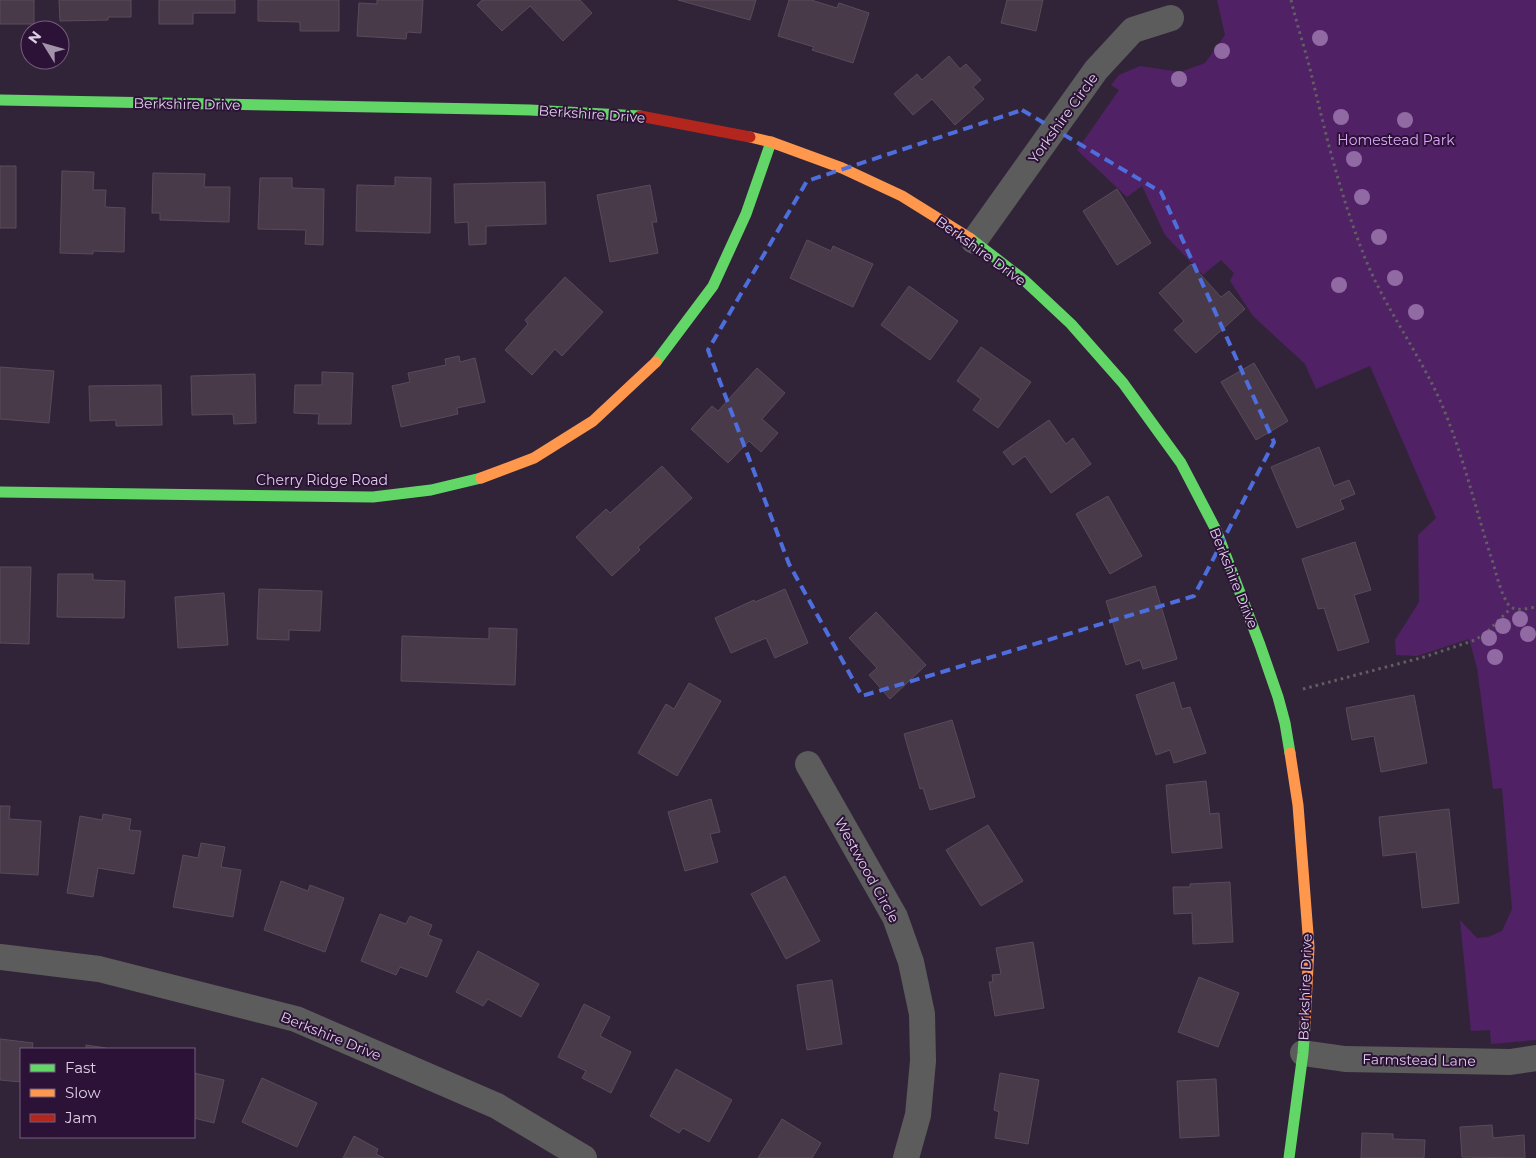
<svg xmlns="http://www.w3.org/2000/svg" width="1536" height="1158" viewBox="0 0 1536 1158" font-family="Montserrat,sans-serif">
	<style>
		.green { fill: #502165 }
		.building { fill: #483a49; stroke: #5a4b5b }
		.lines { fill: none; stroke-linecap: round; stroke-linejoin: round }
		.path { stroke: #615f62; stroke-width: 3; stroke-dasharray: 2.5 4; stroke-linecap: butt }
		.street { stroke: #5c5c5c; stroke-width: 26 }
		.fast { stroke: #63d668; stroke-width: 11 }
		.slow { stroke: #ff974d; stroke-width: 11 }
		.jam { stroke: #b3261e; stroke-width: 11 }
		.tree { fill: #916aa4 }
		.marked { fill: none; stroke: #4d6edc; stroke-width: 4; stroke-dasharray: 10 6; stroke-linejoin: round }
		.labels { text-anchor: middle; stroke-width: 4; stroke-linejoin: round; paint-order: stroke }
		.street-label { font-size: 14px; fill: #decfe7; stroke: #2b1236 }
		.park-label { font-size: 14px; fill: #dfa4fc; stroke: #2b1236 }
	</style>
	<rect width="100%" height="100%" fill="#322438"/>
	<!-- green -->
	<path class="green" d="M1217,0h319v1040l-45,4 -1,-14 -19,1 -11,-111 17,18 11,-1 14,-6 10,-22 -10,-121 -9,1 -16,-121 -8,-29 -52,17 -21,-1 -1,-15 24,-38 -1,-67 18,-17 -66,-152 -54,23 -11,-25 -52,-48 -23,-35 4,-8 -13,-13 -18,15 -38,-40 -23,-49 -15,11 -50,-47 42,-60 -8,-5 8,-10 21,-9 40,6 25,-9 20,-28z"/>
	<!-- building -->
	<path class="building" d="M0,0h34v24h-34z
		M59,0h72v17h-23v3l-48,1z
		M159,0h76v13h-42v11h-34z
		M258,0h81v31h-39v-9l-42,-1z
		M377,0h46l-2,33 -14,-1 -1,7 -49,-3 2,-33 18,1z
		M482,0h98l12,13 -29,28 -33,-35 -28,25 -25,-26z
		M678,0h78l-6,20z
		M789,0h22l26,8 2,-5 30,10 -16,50 -41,-13 2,-3 -36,-11z
		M1007,0h36l-7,31 -35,-8z
		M949,56l11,13 6,-5 15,16 -8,7 11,12 -29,26 -23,-26 -19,16 -19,-21 23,-20 5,6z
		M0,166h16v62h-16z
		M62,171l32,1 -1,18h13l-1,17 20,1 -1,44 -31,-1v3l-33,-1z
		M153,173l52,1 -1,13h26l-1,35 -69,-2v-7h-8z
		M395,177l36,1 -1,55 -74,-2 1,-46 38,1z
		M260,178h32v10l32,1 -1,56 -18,-1 1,-14 -48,-1z
		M545,182l1,42 -60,2v18l-17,1 -1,-23 -13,1 -1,-39z
		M650,185l7,37h-5l6,31 -48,9 -13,-67z
		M1117,189l34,54 -34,22 -34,-54z
		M807,240l24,11 2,-5 40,18 -20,43 -63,-29z
		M1191,264l30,33 8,-6 16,18 -49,44 -22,-23 10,-9 -25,-28z
		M565,277l38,35 -41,44 -7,-7 -23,26 -27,-25 23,-26 -3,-4z
		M909,286l49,35 -28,39 -49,-35z
		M981,347l50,35 -33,46 -25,-18 8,-11 -24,-18z
		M459,356l1,6 15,-4 10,44 -28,6 1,6 -57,13 -9,-41 18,-4 -2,-9 38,-8 -1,-6z
		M1254,363l34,58 -32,19 -35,-58z
		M0,367l54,4 -5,52 -49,-4z
		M757,368l28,25 -23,26 16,14 -17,19 -12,-11 -21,22 -37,-34 21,-23 6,5z
		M322,372l31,1 -2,51h-33l1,-10 -25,-1 1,-28h27z
		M255,374l1,49 -22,1 -1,-10 -41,1 -1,-39z
		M161,385l1,40 -46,1v-6l-26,1 -1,-35z
		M1049,420l17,24 7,-6 18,26 -40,29 -26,-37 -12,9 -10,-13z
		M1319,447l15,39 15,-6 6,14 -15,6 4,9 -47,19 -26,-61z
		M662,466l30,32 -54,49 2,3 -28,26 -36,-39 30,-28 4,4z
		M1108,496l34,60 -32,18 -34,-60z
		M1355,542l16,48 -17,5 15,47 -31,9 -14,-43 -6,1 -16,-50z
		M0,567h31l-2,77 -29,-1z
		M58,574h35v6l32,1 -1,37 -67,-1z
		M1155,586l22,73 -34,10 -3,-9 -14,5 -20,-64z
		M259,589l63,2 -2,40 -31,-1v10l-32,-1z
		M785,589l23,54 -33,15 -9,-20 -35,15 -16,-35 39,-18 1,2z
		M224,593l4,52 -50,3 -3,-51z
		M876,612l50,53 -36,34 -21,-24 8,-7 -28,-30z
		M489,628l28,1 -2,56 -114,-4 1,-45 87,3z
		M1174,682l8,27 8,-2 16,46 -32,10 -4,-13 -14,5 -20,-60z
		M689,683l32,18 -44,75 -39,-23 28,-49 8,5z
		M1414,695l13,68 -46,9 -7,-36 -22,4 -6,-32z
		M952,720l23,77 -45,13 -7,-22 -3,1 -16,-55z
		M1206,781l4,33 9,-1 3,35 -50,5 -6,-68z
		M711,799l9,33 -10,2 8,28 -33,9 -17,-59z
		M0,806h10l-1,13 32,2 -3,54 -38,-2z
		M1449,809l10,94 -37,5 -6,-56 -33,4 -4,-39z
		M103,814l28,5 -2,11 12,1 -7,43 -36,-6 -5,29 -26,-4 13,-77 22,4z
		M988,825l35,56 -42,25 -35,-56z
		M201,843l24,4 -4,20 20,3 -8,47 -60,-10 10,-52 15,3z
		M785,876l35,65 -34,18 -35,-65z
		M281,881l27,10 2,-6 34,13 -19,54 -61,-22z
		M1230,882l3,60 -40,2 -1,-31 -18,1 -1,-27h17v-3z
		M380,914l26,10 4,-8 22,9 -4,10 14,5 -15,37 -27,-10 -4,8 -35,-14z
		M1033,942l11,66 -49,8 -6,-34h4l-1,-7 9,-1 -5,-26z
		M478,951l61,33 -18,33 -33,-18 -5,7 -27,-14z
		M1199,977l40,16 -21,54 -40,-15z
		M832,980l10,64 -35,6 -10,-65z
		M584,1004l26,13 -10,19 31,16 -20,41 -29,-15 4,-7 -28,-14z
		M0,1039l33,4 -1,6h-11v33l-21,-2z
		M86,1045l20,3v1h-20z
		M676,1069l56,31 -23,42 -26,-14 -4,5 -29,-17z
		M194,1073l30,7 -10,43 -20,-5z
		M1000,1073l39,7 -11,64 -33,-6 4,-26 -5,-2z
		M262,1078l55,25 -20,44 -55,-25z
		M1216,1079l3,57 -39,2 -3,-57z
		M782,1119l39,24 -9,15h-54z
		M1492,1125l1,13 31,-3 1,23 -63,-1 -2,-30z
		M1362,1133l31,1v5l32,1 -1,18h-63z
		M354,1136l24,13 -2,5 8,4h-41z"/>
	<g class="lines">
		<!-- path -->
		<path class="path" d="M1291,0c6,25 14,49 20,73 15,63 30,125 54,185 23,57 62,105 83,162 17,44 28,89 42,134 6,16 9,36 18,50 6,9 19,4 28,3
			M1303,689l121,-32 51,-17 11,-7 25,-25"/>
		<!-- street -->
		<path class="street" d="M974,241l122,-171 37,-40 38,-12
			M808,764l87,153 16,45 11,52 1,47 -5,54 -12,43
			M0,957l99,12 197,50 201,87 87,52
			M1303,1053l42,6 165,3 26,-4"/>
		<!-- fast -->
		<path class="fast" d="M0,100l530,10 110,6
			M971,239l53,41 47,44 52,59 58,80 35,67 44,115 18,52 7,26 5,30
			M656,362l57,-76 33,-72 25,-72
			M0,492l373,5 58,-7 50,-12
			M1289,1158l14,-105 2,-28"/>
		<!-- slow -->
		<path class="slow" d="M750,137l21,5 71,26 60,28 69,43
			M481,478l53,-20 59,-37 63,-59
			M1290,753l8,52 11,142 -4,78"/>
		<!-- jam -->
		<path class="jam" d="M640,116l110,21"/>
	</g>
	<!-- trees -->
	<g class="tree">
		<circle cx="1320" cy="38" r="8"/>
		<circle cx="1222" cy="51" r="8"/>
		<circle cx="1179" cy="79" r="8"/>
		<circle cx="1341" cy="117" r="8"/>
		<circle cx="1405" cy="120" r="8"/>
		<circle cx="1354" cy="159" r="8"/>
		<circle cx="1362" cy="197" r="8"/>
		<circle cx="1379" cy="237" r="8"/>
		<circle cx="1395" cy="278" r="8"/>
		<circle cx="1339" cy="285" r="8"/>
		<circle cx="1416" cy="312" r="8"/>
		<circle cx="1520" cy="619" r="8"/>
		<circle cx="1503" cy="626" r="8"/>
		<circle cx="1528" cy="634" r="8"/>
		<circle cx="1489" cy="638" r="8"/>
		<circle cx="1495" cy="657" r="8"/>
	</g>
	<!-- marked area -->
	<path class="marked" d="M1022,110l139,82 113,250 -80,154 -332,100 -73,-132 -81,-214 99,-169z"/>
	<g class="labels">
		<!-- street labels -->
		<g class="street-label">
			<text transform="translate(187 104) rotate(1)" y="5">Berkshire Drive</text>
			<text transform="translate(592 114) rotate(4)" y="5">Berkshire Drive</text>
			<text transform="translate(1063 118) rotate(-54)" y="5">Yorkshire Circle</text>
			<text transform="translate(981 251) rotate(36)" y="5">Berkshire Drive</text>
			<text x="322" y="485">Cherry Ridge Road</text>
			<text transform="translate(1234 578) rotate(68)" y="5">Berkshire Drive</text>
			<text transform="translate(867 870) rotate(61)" y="5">Westwood Circle</text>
			<text transform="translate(1305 987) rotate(-88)" y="5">Berkshire Drive</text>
			<text transform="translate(331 1036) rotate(22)" y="5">Berkshire Drive</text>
			<text transform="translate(1419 1060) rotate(1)" y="5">Farmstead Lane</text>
		</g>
		<!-- park labels -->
		<g class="park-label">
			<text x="1396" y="145">Homestead Park</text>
		</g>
	</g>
	<!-- legend -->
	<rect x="20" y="1048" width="175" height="90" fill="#2b1236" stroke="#735e7d"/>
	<rect x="30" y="1064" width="25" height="8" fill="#63d668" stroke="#735e7d"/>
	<text x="65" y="1073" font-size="15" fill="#decfe7">Fast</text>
	<rect x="30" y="1089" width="25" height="8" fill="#ff974d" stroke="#735e7d"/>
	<text x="65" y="1098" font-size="15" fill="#decfe7">Slow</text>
	<rect x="30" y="1114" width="25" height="8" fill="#b3261e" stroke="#735e7d"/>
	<text x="65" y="1123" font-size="15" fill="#decfe7">Jam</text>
	<!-- north arrow -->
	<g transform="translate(45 45) rotate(307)"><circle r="24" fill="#2b1236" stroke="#735e7d"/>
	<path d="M0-4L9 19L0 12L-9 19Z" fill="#a293aa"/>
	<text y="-8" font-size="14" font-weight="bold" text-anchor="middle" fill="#decfe7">N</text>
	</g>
</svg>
